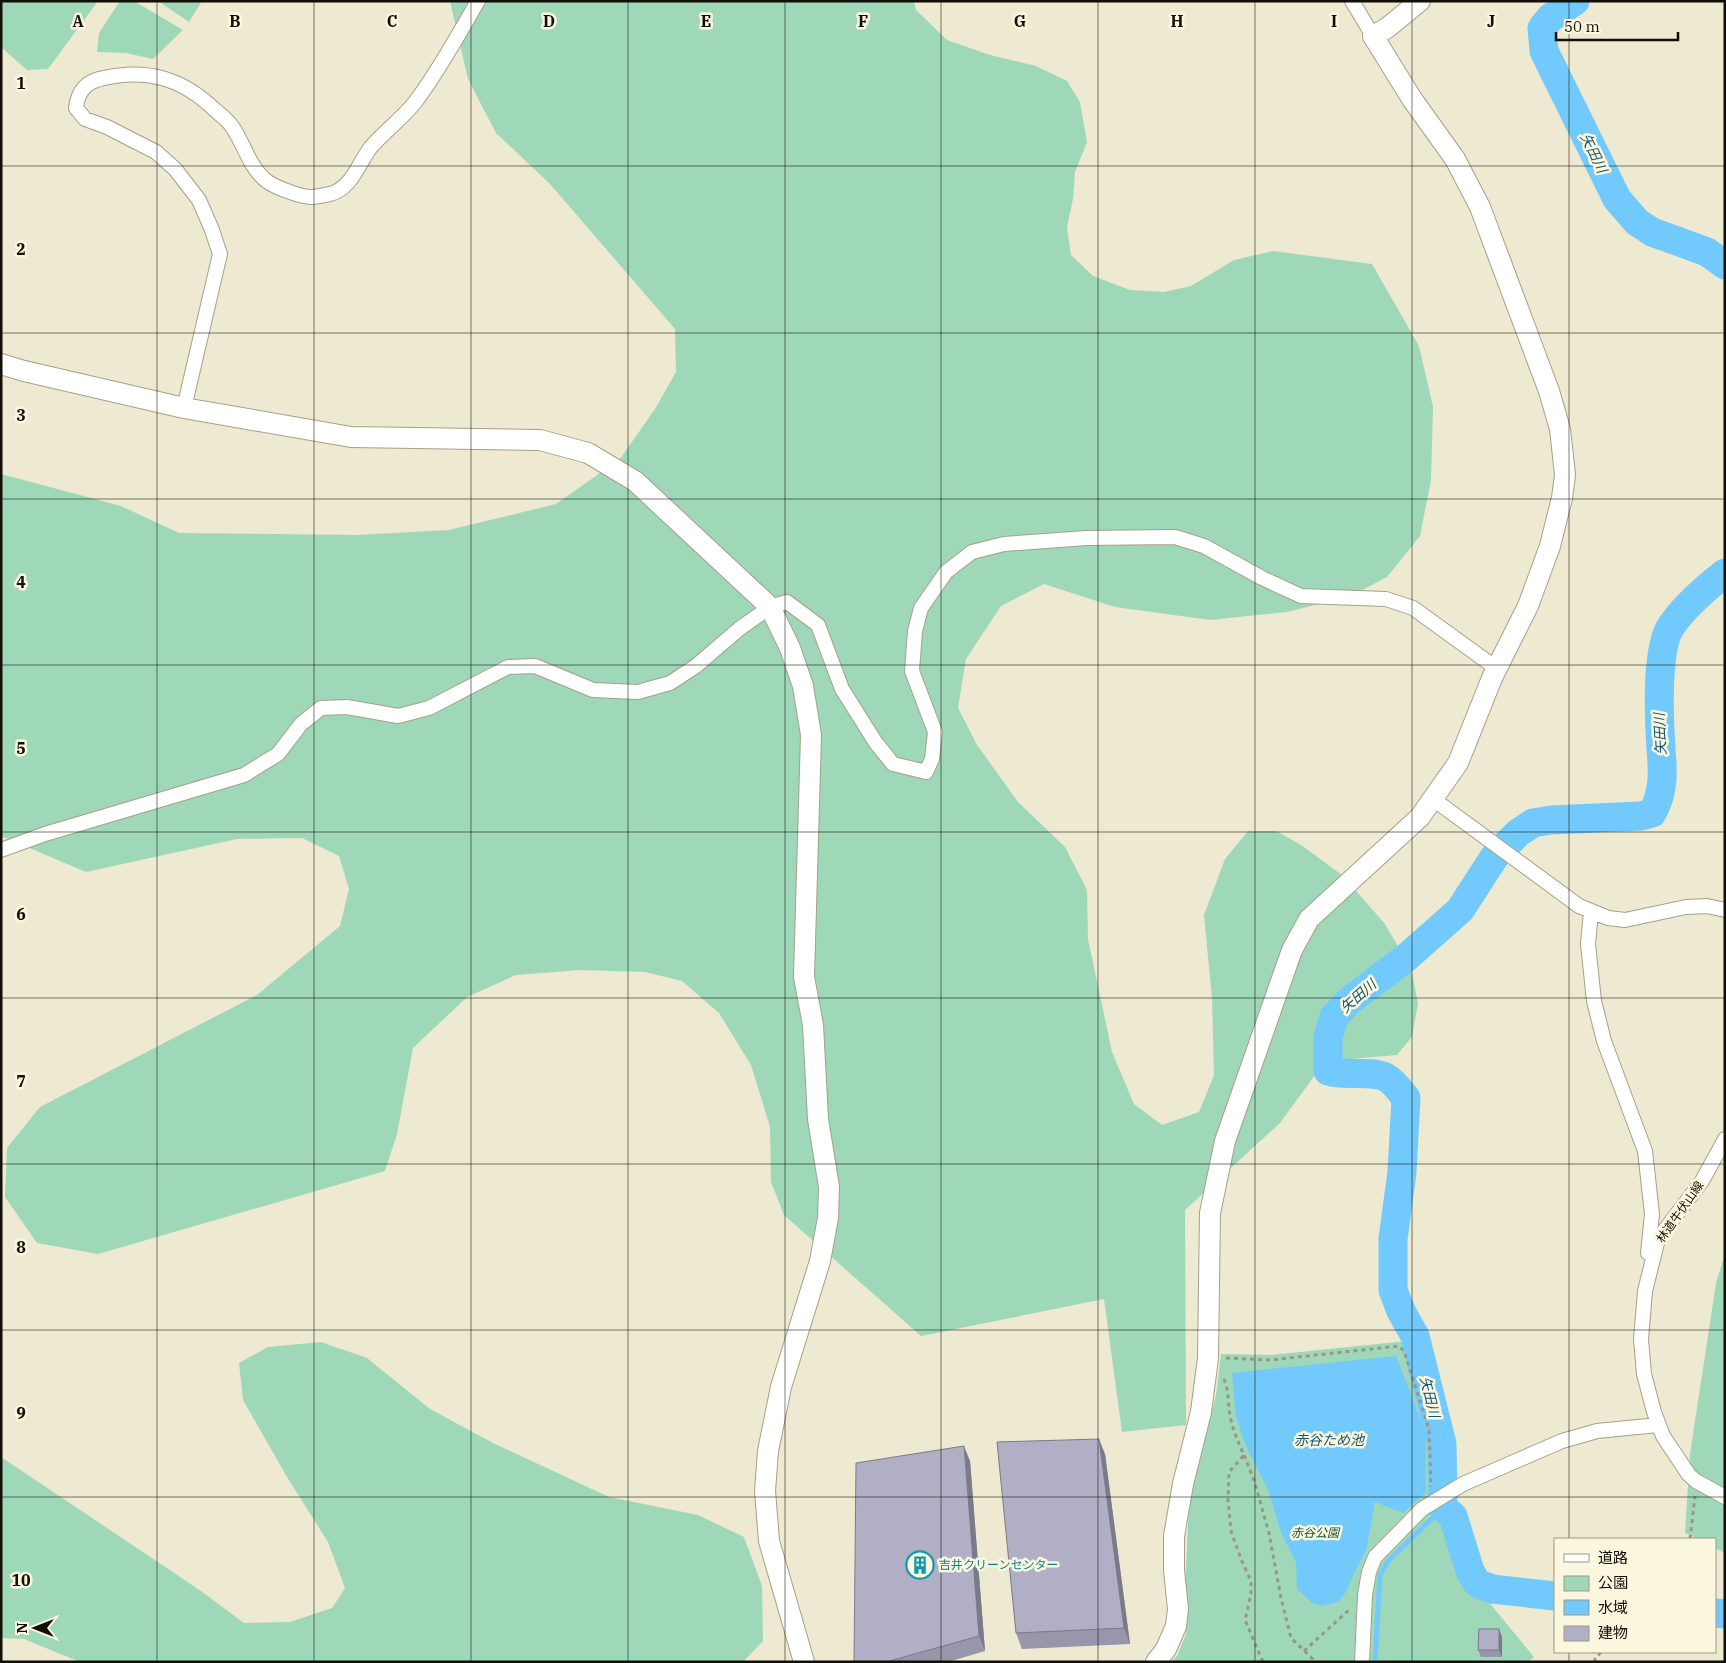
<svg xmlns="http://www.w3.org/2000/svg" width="1726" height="1663" viewBox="0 0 1726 1663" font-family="'IBM Plex Serif','Noto Sans JP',serif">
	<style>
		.green { fill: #9ed8b8 }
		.water { fill: #72c9fb }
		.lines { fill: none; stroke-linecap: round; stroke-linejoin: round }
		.stream { stroke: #72c9fb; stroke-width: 5 }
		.river { stroke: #72c9fb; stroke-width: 29 }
		.street-casing { stroke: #a5a08a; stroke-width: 16 }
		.secondary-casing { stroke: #a5a08a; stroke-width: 22 }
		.path { stroke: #999684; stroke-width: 3; stroke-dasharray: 4 4; stroke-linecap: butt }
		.street { stroke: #fff; stroke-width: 14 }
		.secondary { stroke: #fff; stroke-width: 20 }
		.wall { fill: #9796aa }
		.shaded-wall { fill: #7b7a8b }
		.building { fill: #b0afc6; stroke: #7b7a8b }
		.grid { fill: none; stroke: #110f07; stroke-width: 1; stroke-opacity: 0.55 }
		.labels { text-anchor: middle; stroke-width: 5; stroke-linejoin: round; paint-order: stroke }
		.street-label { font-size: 12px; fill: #110f07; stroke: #fbf6de }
		.park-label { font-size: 12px; font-style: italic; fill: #0b5437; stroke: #fbf6de }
		.culture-label { font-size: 12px; fill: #0d838f; stroke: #fbf6de; text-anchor: start }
		.water-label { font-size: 14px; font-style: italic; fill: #115576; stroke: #fbf6de }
		.grid-label { font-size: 16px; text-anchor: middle; font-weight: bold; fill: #110f07; stroke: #fbf6de; stroke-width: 5; stroke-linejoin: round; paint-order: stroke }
	</style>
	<rect width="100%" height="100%" fill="#eee9d1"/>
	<!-- green -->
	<path class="green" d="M1,1h97l-50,68 -21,1 -26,-23z
		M120,1h14l49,29 -30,29 -27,-6 -29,-1 2,-19z
		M158,1h44l-13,21z
		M450,1h464l2,9 31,30 43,15 46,11 31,15 13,21 7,40 -12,30 -2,27 -6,28 4,28 22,21 37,14 34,2 27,-6 43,-26 39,-9 99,13 47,82 14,61 -2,73 -11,56 -33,41 -36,19 -64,16 -77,8 -95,-13 -71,-23 -43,22 -35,53 -8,49 19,37 41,57 47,45 22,43 1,49 24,113 22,52 28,21 37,-13 15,-37 -2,-77 -8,-83 21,-56 23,-28h28l25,14 41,30 43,49 26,45 7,34 -6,34 -15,18 -46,4 -36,16 -35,48 -95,87 1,215 -64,7 -18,-133 -183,37 -137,-121 -13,-33 -1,-55 -19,-62 -32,-52 -37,-32 -37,-9 -65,-2 -64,5 -49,22 -54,51 -16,86 -12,37 -287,83 -61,-11 -32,-46 2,-49 33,-41 217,-112 83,-69 9,-37 -10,-33 -37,-18 -65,1 -151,33 -85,-36v-362l120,32 58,27 178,2 92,-5 107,-26 64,-45 35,-50 21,-37 -1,-43 -125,-145 -54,-51 -28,-54z
		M1725,1254v299l-10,-5v-9h-17l-13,-6 5,-79 26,-171z
		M1407,1341l25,80 3,70 24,58 5,23 70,85 -6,5h-357l6,-6 9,-22 -1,-47 4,-83 27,-109 5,-41 48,1z
		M321,1342l46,16 63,51 63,34 116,54 89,18 46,22 18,49 1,55 -20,21h-663l-56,-23 -23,-1v-181l200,134 43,32 46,-1 42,-14 13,-20 -17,-46 -41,-65 -44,-77 -4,-37 29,-16z"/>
	<!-- water -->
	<path class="water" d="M1396,1356l30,77v59l-23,21 -28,-11 -9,49 -12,22 -8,19 -8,10 -17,4 -9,-3 -15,-14 -1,-27 -14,-27 -13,-43 -24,-48 -9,-28 -4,-43z"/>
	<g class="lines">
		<!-- stream -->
		<path class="stream" d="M1375,1662l5,-87 8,-14 55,-53"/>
		<!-- river -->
		<path class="river" d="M1575,1l-25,17 -8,10 2,23 73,148 20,23 15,10 55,20 18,13
			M1555,1596l-63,-7 -15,-6 -7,-12 -17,-55 -10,-8 -1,-64 -27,-108 -14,-25 -8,-21v-51l9,-67 4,-74c-5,-6 -12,-16 -19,-20 -16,-9 -41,-1 -59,-7v-34l6,-20 15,-16 58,-44 53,-47 35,-54 23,-23 15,-10 18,-3 90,-4 11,-3c12,-20 11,-42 9,-64 -2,-28 -5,-98 9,-121 12,-19 37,-41 55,-55
			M1715,1613l10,1"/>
		<!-- street casing -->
		<g class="street-casing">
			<path id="street" d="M1352,1l21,35
				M184,408l36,-154 -8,-24 -13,-30 -24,-31 -19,-17 -49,-25 -22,-8 -9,-11c2,-18 11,-27 28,-30 44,-10 79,1 111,32 6,5 14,11 18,18 12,18 17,41 35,54 9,6 33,15 43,15 5,0 13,-2 19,-3 22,-6 28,-30 41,-47 14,-16 32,-29 45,-46 24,-32 42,-66 62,-100
				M1433,799l146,107 29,12 17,2 61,-13 21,-1 18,4
				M1,850l44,-16 199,-59 34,-21 23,-30 20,-16 26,-1 51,9 31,-8 79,-41 27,-1 58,24 45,2 32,-9 26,-17 43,-37 31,-22 17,-5 31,23 24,64 34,54 17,21 33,8 6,-13 3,-27 -23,-61 3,-40 6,-23 25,-36 26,-20 32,-8 82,-6 89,-1 29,9 58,32 39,18 85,3 27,9 83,60
				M1591,912l-3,32 6,57 10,40 41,110 7,63 -4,39
				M1725,1139l-23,42 -44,58 -13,52 -4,48 3,35 10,38 9,24 26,39 7,6 29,16
				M1362,1662l3,-67 4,-23 6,-15 47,-48 41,-25 99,-43 35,-10 61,-6"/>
		</g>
		<!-- secondary casing -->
		<g class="secondary-casing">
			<path id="secondary" d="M1,364l23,7 160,37 167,29 189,3 48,13 47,28 135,126 20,41 13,38 8,49 -7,242 9,48 5,94 11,68 -1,31 -8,43 -39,126 -13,64 -3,40 4,50 35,121
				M1156,1662l10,-13 10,-23 2,-17 -4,-39v-34l9,-52 18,-72 7,-54 2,-145 15,-72 67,-191 17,-31 111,-102 38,-54 34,-85 36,-72 22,-60 12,-48 3,-23 -5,-46 -11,-38 -69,-184 -25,-48 -43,-60 -39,-63 14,-8 33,-27"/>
		</g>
		<!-- path -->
		<path class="path" d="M1226,1358l44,2 129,-14 5,5 25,78 2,58
			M1224,1379c5,12 4,25 6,37 3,14 8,26 14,39l-15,17 -1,28 3,31 10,28 10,22v13l-6,26 18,42
			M1244,1455l10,25 15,53 12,65 10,40 25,24
			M1690,1539l5,-43
			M1304,1651l46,-42
			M1595,1662v-3l6,-7"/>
		<!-- street -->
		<use href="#street" class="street"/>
		<!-- secondary -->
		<use href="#secondary" class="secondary"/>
	</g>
	<!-- wall -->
	<path class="wall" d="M1105,1454l25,190 -108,5 -6,-16z
		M970,1461l15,190 -37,11h-94z
		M1499,1629l3,8v20h-21l-3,-7z"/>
	<!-- shaded-wall -->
	<path class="shaded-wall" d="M1099,1439l6,15 25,190 -6,-16z
		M964,1446l6,15 15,190 -6,-15z
		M1499,1629l3,8v20l-3,-7z"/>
	<!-- building -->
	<path class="building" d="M1099,1439l25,189 -108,5 -19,-191z
		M964,1446l15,190 -93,26h-32l2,-199z
		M1479,1629h20v21h-21z"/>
	<!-- grid -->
	<path class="grid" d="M157,1v1661M314,1v1661M471,1v1661M628,1v1661M785,1v1661M941,1v1661M1098,1v1661M1255,1v1661M1412,1v1661M1569,1v1538M1,166h1724M1,333h1724M1,499h1724M1,665h1724M1,832h1724M1,998h1724M1,1164h1724M1,1330h1724M1,1497h1724M1569,1652v10"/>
	<!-- icons -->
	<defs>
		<g id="building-ring" transform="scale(1.4375)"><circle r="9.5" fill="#fbf6de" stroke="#0f9aa8" stroke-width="1.5"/><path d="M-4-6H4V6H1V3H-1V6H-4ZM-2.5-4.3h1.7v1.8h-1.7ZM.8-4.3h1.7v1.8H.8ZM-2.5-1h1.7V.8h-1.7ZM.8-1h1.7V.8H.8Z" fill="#0f9aa8"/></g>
	</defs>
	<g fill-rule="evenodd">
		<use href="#building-ring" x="920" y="1565"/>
	</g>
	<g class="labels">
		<!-- street labels -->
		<g class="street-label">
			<text transform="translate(1680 1212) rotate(-55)" y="4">林道牛伏山線</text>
		</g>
		<!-- park labels -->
		<g class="park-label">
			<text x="1315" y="1537">赤谷公園</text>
		</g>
		<!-- culture labels -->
		<g class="culture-label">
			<text x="939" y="1569">吉井クリーンセンター</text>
		</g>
		<!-- water labels -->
		<g class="water-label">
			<text transform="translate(1594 153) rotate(64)" y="5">矢田川</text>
			<text transform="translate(1660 734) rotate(-93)" y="5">矢田川</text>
			<text transform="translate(1358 996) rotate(-41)" y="5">矢田川</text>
			<text transform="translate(1430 1397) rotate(76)" y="5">矢田川</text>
			<text x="1329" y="1445">赤谷ため池</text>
		</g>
	</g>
	<g class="grid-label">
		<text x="78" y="27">A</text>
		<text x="235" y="27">B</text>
		<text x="392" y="27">C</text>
		<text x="549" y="27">D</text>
		<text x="706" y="27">E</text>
		<text x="863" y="27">F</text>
		<text x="1020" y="27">G</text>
		<text x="1177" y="27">H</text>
		<text x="1334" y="27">I</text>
		<text x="1491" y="27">J</text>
		<text x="21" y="89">1</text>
		<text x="21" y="255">2</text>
		<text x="21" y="421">3</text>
		<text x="21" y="588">4</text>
		<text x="21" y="754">5</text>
		<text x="21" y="920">6</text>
		<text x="21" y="1087">7</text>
		<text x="21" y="1253">8</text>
		<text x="21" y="1419">9</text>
		<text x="21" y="1586">10</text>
	</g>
	<!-- border -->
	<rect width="1726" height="1663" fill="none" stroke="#110f07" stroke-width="5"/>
	<!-- legend -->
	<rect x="1554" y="1538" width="162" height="115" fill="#fbf6de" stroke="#9d9a88"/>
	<rect x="1564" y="1554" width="25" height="8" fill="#ffffff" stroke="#9d9a88"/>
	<text x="1598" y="1563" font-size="15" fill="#110f07">道路</text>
	<rect x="1564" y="1576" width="25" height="15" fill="#9ed8b8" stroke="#9d9a88"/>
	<text x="1598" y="1588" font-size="15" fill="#110f07">公園</text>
	<rect x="1564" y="1600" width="25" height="15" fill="#72c9fb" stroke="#9d9a88"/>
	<text x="1598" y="1613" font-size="15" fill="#110f07">水域</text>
	<rect x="1564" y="1626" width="25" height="15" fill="#b0afc6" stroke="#9d9a88"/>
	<text x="1598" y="1638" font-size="15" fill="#110f07">建物</text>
	<!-- north arrow -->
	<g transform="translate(35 1628) rotate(270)" stroke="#fbf6de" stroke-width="4" paint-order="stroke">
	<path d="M0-4L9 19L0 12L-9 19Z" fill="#110f07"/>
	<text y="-8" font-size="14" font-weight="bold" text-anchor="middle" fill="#110f07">N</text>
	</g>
	<!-- scale -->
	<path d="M1556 32v8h122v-8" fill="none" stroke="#110f07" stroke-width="2.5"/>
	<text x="1564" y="32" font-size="15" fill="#110f07" stroke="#fbf6de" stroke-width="4" paint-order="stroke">50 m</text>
</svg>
